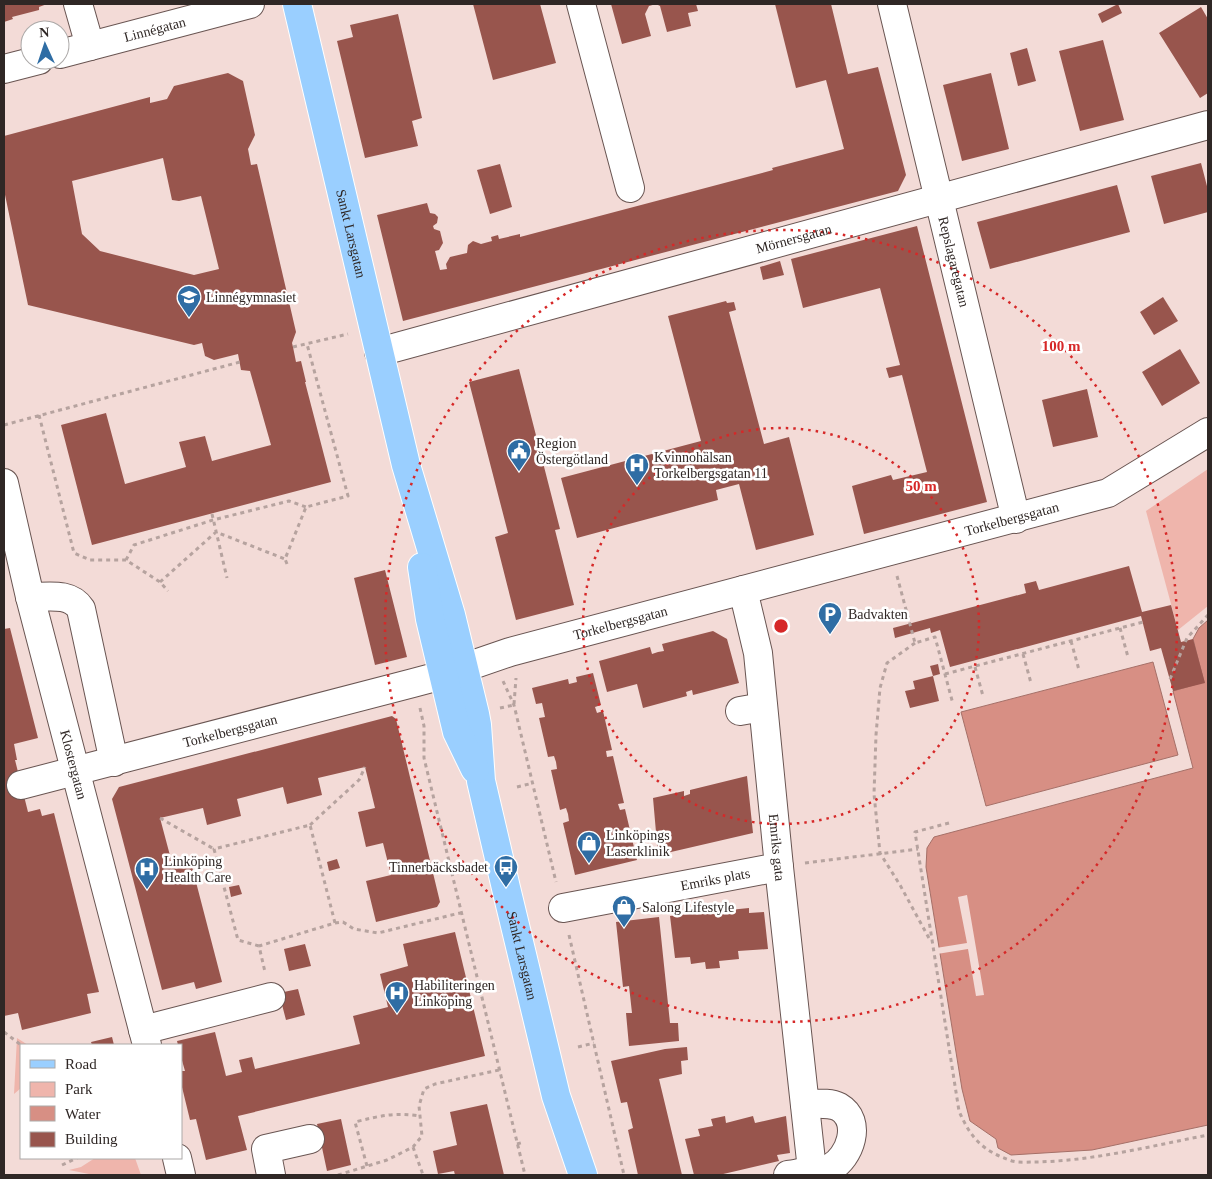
<svg xmlns="http://www.w3.org/2000/svg" width="1212" height="1179" viewBox="0 0 1212 1179" font-family="'Times New Roman',serif">
	<style>
		.green { fill: #efb5ac }
		.water { fill: #d78f84; stroke: #a57068 }
		.pier { fill: #f3dbd7 }
		.building { fill: #98554d; fill-rule: evenodd }
		.lines { fill: none; stroke-linecap: round; stroke-linejoin: round }
		.minor-casing { stroke: #695552; stroke-width: 30 }
		.major-casing { stroke: #fff; stroke-width: 30 }
		.path { stroke: #b6a39f; stroke-width: 3; stroke-dasharray: 4 4; stroke-linecap: butt }
		.minor { stroke: #fff; stroke-width: 28 }
		.major { stroke: #9acfff; stroke-width: 28 }
		.ring { fill: none; stroke: #d62828; stroke-width: 2.5; stroke-dasharray: 2.5 5 }
		.labels { text-anchor: middle; stroke-width: 5; stroke-linejoin: round; paint-order: stroke }
		.street-label { font-size: 14px; fill: #2f2725; stroke: #fff }
		.poi-label { font-size: 14px; fill: #2f2725; stroke: #fff; text-anchor: start }
		.centre { fill: #d62828; stroke: #fff; stroke-width: 2.5 }
		.ring-label { font-size: 15px; text-anchor: middle; font-weight: bold; fill: #d62828; stroke: #fff; stroke-width: 5; stroke-linejoin: round; paint-order: stroke }
	</style>
	<rect width="100%" height="100%" fill="#f3dbd7"/>
	<!-- green -->
	<path class="green" d="M1208,469v137l-30,24 -32,-119z
		M17,1038l11,7h-7v43l-7,6z
		M95,1158h40l6,17h-47l-25,-5 12,-3z"/>
	<!-- water -->
	<path class="water" d="M1208,620v505l-116,25 -81,5 -13,-7 -2,-9 -26,-18 -8,-32 -36,-222 1,-19 7,-11 259,-69 -20,-77 31,-9 -11,-43 6,-11z
		M1153,662l25,93 -192,51 -25,-94z"/>
	<!-- pier -->
	<path class="pier" d="M967,895l17,100 -8,1 -8,-47 -31,5 -1,-6 31,-5 -9,-46z"/>
	<!-- building -->
	<path class="building" d="M4,4h43l-8,3v3l-27,7 1,2 -9,3z
		M473,4h67l16,59 -63,17z
		M611,4h85l2,7 -10,2 3,13 -24,6 -7,-26 -4,-2 -7,2 -4,8 6,22 -29,8z
		M775,4h56l17,70 30,-7 28,108 -8,16 -495,130 -26,-106 50,-12 3,10 5,1 3,3 -1,6 -4,3 1,3 6,2 3,12 -4,7 -4,1 5,19 7,-1 -1,-5 4,-7 17,-4 1,-8 5,-4 8,3 11,-3 -1,-4 7,-2 1,4 21,-5v3l253,-67 -1,-2 72,-19 -18,-69 -30,8z
		M1118,4l4,9 -20,10 -4,-9z
		M1201,7l7,12v74l-8,5 -41,-65z
		M398,14l24,104 -10,3 6,25 -53,12 -28,-117 16,-4 -3,-12z
		M1103,40l21,80 -44,11 -21,-80z
		M1027,48l9,33 -18,5 -8,-33z
		M228,73l15,8 12,54 -7,14 3,16 6,-1 39,168 -4,11 1,4 3,15 5,-1 5,21h-1l26,100 -239,63 -31,-120 45,-12 19,71 61,-17 -7,-25 26,-6 7,25 59,-16 -21,-74 -9,-1 -3,-16 -24,6 -9,-4 -3,-13 -8,2 -166,-40 -24,-115v-54l146,-39v6l17,-4 7,-13zM163,158l9,42 7,1 22,-5 18,73 -25,6 -94,-24 -18,-17 -10,-53z
		M991,73l18,76 -47,12 -19,-76z
		M1201,163l7,27v22l-44,12 -13,-48z
		M500,164l12,43 -22,7 -13,-44z
		M1117,185l13,47 -140,37 -13,-47z
		M917,226l70,276 -123,32 -12,-48 39,-11 2,5 34,-8 -25,-97 -13,3 -3,-10 14,-3 -20,-77 -77,20 -12,-49z
		M780,261l4,14 -21,5 -3,-13z
		M1163,297l15,24 -24,14 -14,-23z
		M726,301l1,2 7,-1 2,8 -7,2 35,132 25,-7 25,98 -58,15 -17,-66 -23,6 2,10 -141,38 -16,-60 140,-37 -33,-125z
		M1180,349l20,34 -38,23 -20,-34z
		M519,369l41,160 -5,1 19,75 -58,15 -21,-83 13,-4 -39,-151z
		M1087,389l11,48 -45,10 -11,-47z
		M1129,566l13,46 29,-7 10,37 12,-3 12,44 -32,8 -12,-43 -11,3 -9,-35 -191,51 -10,-37 -9,3 -1,-5 -35,10 -2,-10 133,-35 -2,-9 12,-3 3,9z
		M385,570l22,87 -32,8 -21,-87z
		M10,628l28,110 -24,6 3,16h-2l13,52 12,-3 2,7 12,-3 45,179 -12,2 4,19 -69,17 -4,-17 -14,3v-387z
		M713,631l14,8 12,44 -46,12 -1,-5 -6,2 1,4 -44,12 -6,-24 -30,8 -8,-31 51,-14 2,7 6,-2 6,-1 -2,-7z
		M938,664l2,10 -7,2 -3,-10z
		M593,673l8,32 -6,2 2,6 6,-2 9,39 -6,1 1,6 6,-1 11,47 -6,1 2,6 5,-1 12,51 -62,15 -12,-52 6,-2 -1,-7 -2,-6 -6,2 -9,-40 6,-1 -1,-7 -2,-6 -6,1 -9,-39 6,-1 -3,-14 -6,1 -4,-16 36,-9 1,5 8,-2 -1,-5z
		M933,676l6,25 -29,7 -5,-17 10,-2 -2,-8z
		M392,716l4,3 44,183 -3,5 -61,15 -10,-41 25,-6 -8,-32 -17,4 -8,-35 17,-4 -10,-41 -47,11 4,17 -35,9 -4,-17 -46,12 4,17 -34,9 -4,-17 -43,10 12,45 18,-4 32,123 -26,7 -2,-7 -32,8 -50,-191 7,-12z
		M747,776l6,57 -95,22 -5,-57 31,-7v5l6,-2v-4z
		M337,859l3,9 -11,3 -2,-9z
		M239,885l3,9 -11,3 -2,-10z
		M749,908v5l15,-1 4,37 -30,2 1,8 -20,2 1,7 -14,1 -1,-7 -14,2 -1,-7 -15,1 -5,-42z
		M659,917l11,106h8l1,18 -50,5 -3,-33h6l-3,-27 -6,1 -7,-65z
		M455,932l30,124 -247,60 9,34 -41,10 -10,-41 -6,1 -9,-37v-12h4l-4,-14v-12h-3l-1,-4 38,-9 11,44 16,-4 -3,-12 13,-3 3,12 105,-25 -7,-28 35,-9 -8,-33 28,-8 -5,-22z
		M305,944l6,22 -22,5 -5,-22z
		M298,989l7,26 -19,5 -7,-27z
		M112,1037l2,8h-22l-1,-3z
		M687,1047l1,13 -7,1 1,13 -23,5 23,96h-44l-10,-45 5,-2 -6,-26 -6,1 -10,-42 54,-12z
		M487,1104l17,71h-49l-1,-4 -16,3 -5,-23 24,-6 -7,-33z
		M725,1116l1,7 27,-7 2,7 31,-7 4,37 -13,2 2,6 -60,14h-25l-9,-36 15,-3 -2,-7 15,-3 -2,-7z
		M341,1119l10,46 -24,6 -10,-47z"/>
	<g class="lines">
		<!-- minor casing -->
		<g class="minor-casing">
			<g id="minor">
				<path d="M78,4l12,42"/>
				<path d="M581,4l49,184"/>
				<path id="s1" d="M892,4l124,515"/>
				<path id="s2" d="M60,54l190,-50"/>
				<path d="M4,69l35,-9"/>
				<path id="s3" d="M379,352l829,-227"/>
				<path id="s4" d="M4,483l26,114 117,448"/>
				<path id="s5" d="M743,590l15,63 21,214 33,303"/>
				<path d="M30,597c18,0 40,-5 51,12l33,153"/>
				<path d="M740,711l23,-4"/>
				<path id="s6" d="M21,785l392,-102 30,-8 67,-23 598,-159 100,-61"/>
				<path id="s7" d="M563,908l216,-41"/>
				<path d="M143,1030l128,-33"/>
				<path d="M177,1158l4,17"/>
				<path d="M271,1175l-5,-26 44,-10"/>
				<path d="M788,1175c8,-1 15,-3 23,-4 6,-1 14,-1 19,-3 20,-10 33,-47 9,-61 -10,-5 -23,-3 -34,-3"/>
			</g>
		</g>
		<!-- major casing -->
		<g class="major-casing">
			<g id="major">
				<path id="s8" d="M297,4l109,461 45,150 24,99 2,11 4,56 25,107 50,208 27,79"/>
				<path d="M422,567l8,52 27,113 18,37"/>
			</g>
		</g>
		<!-- path -->
		<path class="path" d="M293,347l55,-13
			M39,415l35,138 16,7h36l34,22 8,9
			M4,425l236,-63
			M212,514l15,64
			M126,560l8,-15 79,-25 76,-19 17,6
			M287,564l-2,-5 21,-52 42,-11 -41,-152
			M897,576l18,67 20,-6 18,67
			M160,582l56,-50 69,27
			M1120,628l8,29
			M1071,641l8,29
			M915,643l-28,20 -7,25 -4,47 -2,59 6,59 20,32 30,55
			M1023,654l8,29
			M975,667l8,29
			M945,674l198,-52
			M1170,679l17,-41 21,-23
			M503,681l11,24 42,177
			M514,704l2,-26
			M420,708l4,18v32l101,417
			M500,708l14,-3
			M517,787l16,-4
			M160,818l54,31
			M949,823l-34,9 44,279c12,28 24,40 53,50 7,2 16,1 23,1 58,-1 116,-16 173,-27
			M310,825l49,-45 6,-13
			M805,863l113,-14
			M449,866l9,-2
			M335,923l8,-1 11,7 24,4 82,-20
			M569,935l55,240
			M259,946l-21,-6 -24,-91 96,-24 25,98 -76,23 6,26
			M4,1032l17,13
			M578,1047l16,-4
			M517,1144l7,-2
			M413,1147l10,28
			M62,1165l15,-7
			M367,1166l-12,-44c24,-6 40,-10 64,-6
			M338,1175l49,-15 26,-13 9,-11 -3,-30 5,-17 11,-5 64,-14"/>
		<!-- minor -->
		<use href="#minor" class="minor"/>
		<!-- major -->
		<use href="#major" class="major"/>
	</g>
	<!-- distance rings -->
	<g class="ring">
		<circle cx="781" cy="626" r="198"/>
		<circle cx="781" cy="626" r="396"/>
	</g>
	<!-- icons -->
	<defs>
		<g id="school-pin" transform="scale(1.25)"><path d="M0 17L-7.5 6A9.5 9.5 0 1 1 7.5 6Z" fill="#2f6da4" stroke="#fff"/><path d="M0-5L7-2L0 1L-7-2ZM-4 1L0 2.5L4 1V4Q0 6-4 4Z" fill="#fff"/></g>
		<g id="civic-pin" transform="scale(1.25)"><path d="M0 17L-7.5 6A9.5 9.5 0 1 1 7.5 6Z" fill="#2f6da4" stroke="#fff"/><path d="M-.6-6.5H3V-4.5H.6V-3L4-1V1h2V6H-6V1h2V-1L-.6-3ZM-1.2 2.5V6h2.4V2.5Z" fill="#fff"/></g>
		<g id="hospital-pin" transform="scale(1.25)"><path d="M0 17L-7.5 6A9.5 9.5 0 1 1 7.5 6Z" fill="#2f6da4" stroke="#fff"/><path d="M-5-5h3v3.5h4V-5h3V5h-3V1.5h-4V5h-3Z" fill="#fff"/></g>
		<g id="parking-pin" transform="scale(1.25)"><path d="M0 17L-7.5 6A9.5 9.5 0 1 1 7.5 6Z" fill="#2f6da4" stroke="#fff"/><path d="M-3.5-5.5H1a3.5 3.5 0 0 1 0 7H-1V5.5H-3.5ZM-1-3.4V-.6H.8a1.4 1.4 0 0 0 0-2.8Z" fill="#fff"/></g>
		<g id="shop-pin" transform="scale(1.25)"><path d="M0 17L-7.5 6A9.5 9.5 0 1 1 7.5 6Z" fill="#2f6da4" stroke="#fff"/><path d="M-5-2.5h2.3a2.7 3.5 0 0 1 5.4 0H5L5.5 6h-11ZM-1.5-2.5h3a1.5 2.3 0 0 0-3 0Z" fill="#fff"/></g>
		<g id="bus-pin" transform="scale(1.25)"><path d="M0 17L-7.5 6A9.5 9.5 0 1 1 7.5 6Z" fill="#2f6da4" stroke="#fff"/><path d="M-5-6H5V4H4V6H2V4H-2V6H-4V4H-5ZM-3.5-4V0h7V-4ZM-3.5 1.2v1.5H-2V1.2ZM2 1.2v1.5H3.5V1.2Z" fill="#fff"/></g>
	</defs>
	<g fill-rule="evenodd">
		<use href="#school-pin" x="189" y="297"/>
		<use href="#civic-pin" x="519" y="451"/>
		<use href="#hospital-pin" x="637" y="465"/>
		<use href="#parking-pin" x="830" y="614"/>
		<use href="#shop-pin" x="589" y="843"/>
		<use href="#bus-pin" x="506" y="867"/>
		<use href="#hospital-pin" x="147" y="869"/>
		<use href="#shop-pin" x="624" y="907"/>
		<use href="#hospital-pin" x="397" y="993"/>
	</g>
	<g class="labels">
		<!-- street labels -->
		<g class="street-label">
			<text dy="5" stroke="none"><textPath href="#s2" startOffset="98">Linnégatan</textPath></text>
			<text dy="5" stroke="none"><textPath href="#s8" startOffset="236">Sankt Larsgatan</textPath></text>
			<text dy="5" stroke="none"><textPath href="#s3" startOffset="430">Mörnersgatan</textPath></text>
			<text dy="5" stroke="none"><textPath href="#s1" startOffset="265">Repslagaregatan</textPath></text>
			<text dy="5" stroke="none"><textPath href="#s6" startOffset="1026">Torkelbergsgatan</textPath></text>
			<text dy="5" stroke="none"><textPath href="#s6" startOffset="621">Torkelbergsgatan</textPath></text>
			<text dy="5" stroke="none"><textPath href="#s6" startOffset="216">Torkelbergsgatan</textPath></text>
			<text dy="5" stroke="none"><textPath href="#s4" startOffset="290">Klostergatan</textPath></text>
			<text dy="5" stroke="none"><textPath href="#s5" startOffset="260">Emriks gata</textPath></text>
			<text dy="5" stroke="none"><textPath href="#s7" startOffset="155">Emriks plats</textPath></text>
			<text dy="5" stroke="none"><textPath href="#s8" startOffset="979">Sankt Larsgatan</textPath></text>
		</g>
		<!-- poi labels -->
		<g class="poi-label">
			<text x="206" y="302">Linnégymnasiet</text>
			<text x="536" y="448">Region<tspan x="536" dy="16">Östergötland</tspan></text>
			<text x="654" y="462">Kvinnohälsan<tspan x="654" dy="16">Torkelbergsgatan 11</tspan></text>
			<text x="848" y="619">Badvakten</text>
			<text x="606" y="840">Linköpings<tspan x="606" dy="16">Laserklinik</tspan></text>
			<text x="164" y="866">Linköping<tspan x="164" dy="16">Health Care</tspan></text>
			<text x="488" y="872" text-anchor="end">Tinnerbäcksbadet</text>
			<text x="642" y="912">Salong Lifestyle</text>
			<text x="414" y="990">Habiliteringen<tspan x="414" dy="16">Linköping</tspan></text>
		</g>
	</g>
	<circle cx="781" cy="626" r="8" class="centre"/>
	<g class="ring-label">
		<text x="1061" y="351">100 m</text>
		<text x="921" y="491">50 m</text>
	</g>
	<!-- border -->
	<rect width="1212" height="1179" fill="none" stroke="#2f2725" stroke-width="10"/>
	<!-- legend -->
	<rect x="20" y="1044" width="162" height="115" fill="#ffffff" stroke="#aca9a8"/>
	<rect x="30" y="1060" width="25" height="8" fill="#9acfff" stroke="#aca9a8"/>
	<text x="65" y="1069" font-size="15" fill="#2f2725">Road</text>
	<rect x="30" y="1082" width="25" height="15" fill="#efb5ac" stroke="#aca9a8"/>
	<text x="65" y="1094" font-size="15" fill="#2f2725">Park</text>
	<rect x="30" y="1106" width="25" height="15" fill="#d78f84" stroke="#aca9a8"/>
	<text x="65" y="1119" font-size="15" fill="#2f2725">Water</text>
	<rect x="30" y="1132" width="25" height="15" fill="#98554d" stroke="#aca9a8"/>
	<text x="65" y="1144" font-size="15" fill="#2f2725">Building</text>
	<!-- north arrow -->
	<g transform="translate(45 45) rotate(357)"><circle r="24" fill="#ffffff" stroke="#aca9a8"/>
	<path d="M0-4L9 19L0 12L-9 19Z" fill="#2f6da4"/>
	<text y="-8" font-size="14" font-weight="bold" text-anchor="middle" fill="#2f2725">N</text>
	</g>
</svg>
